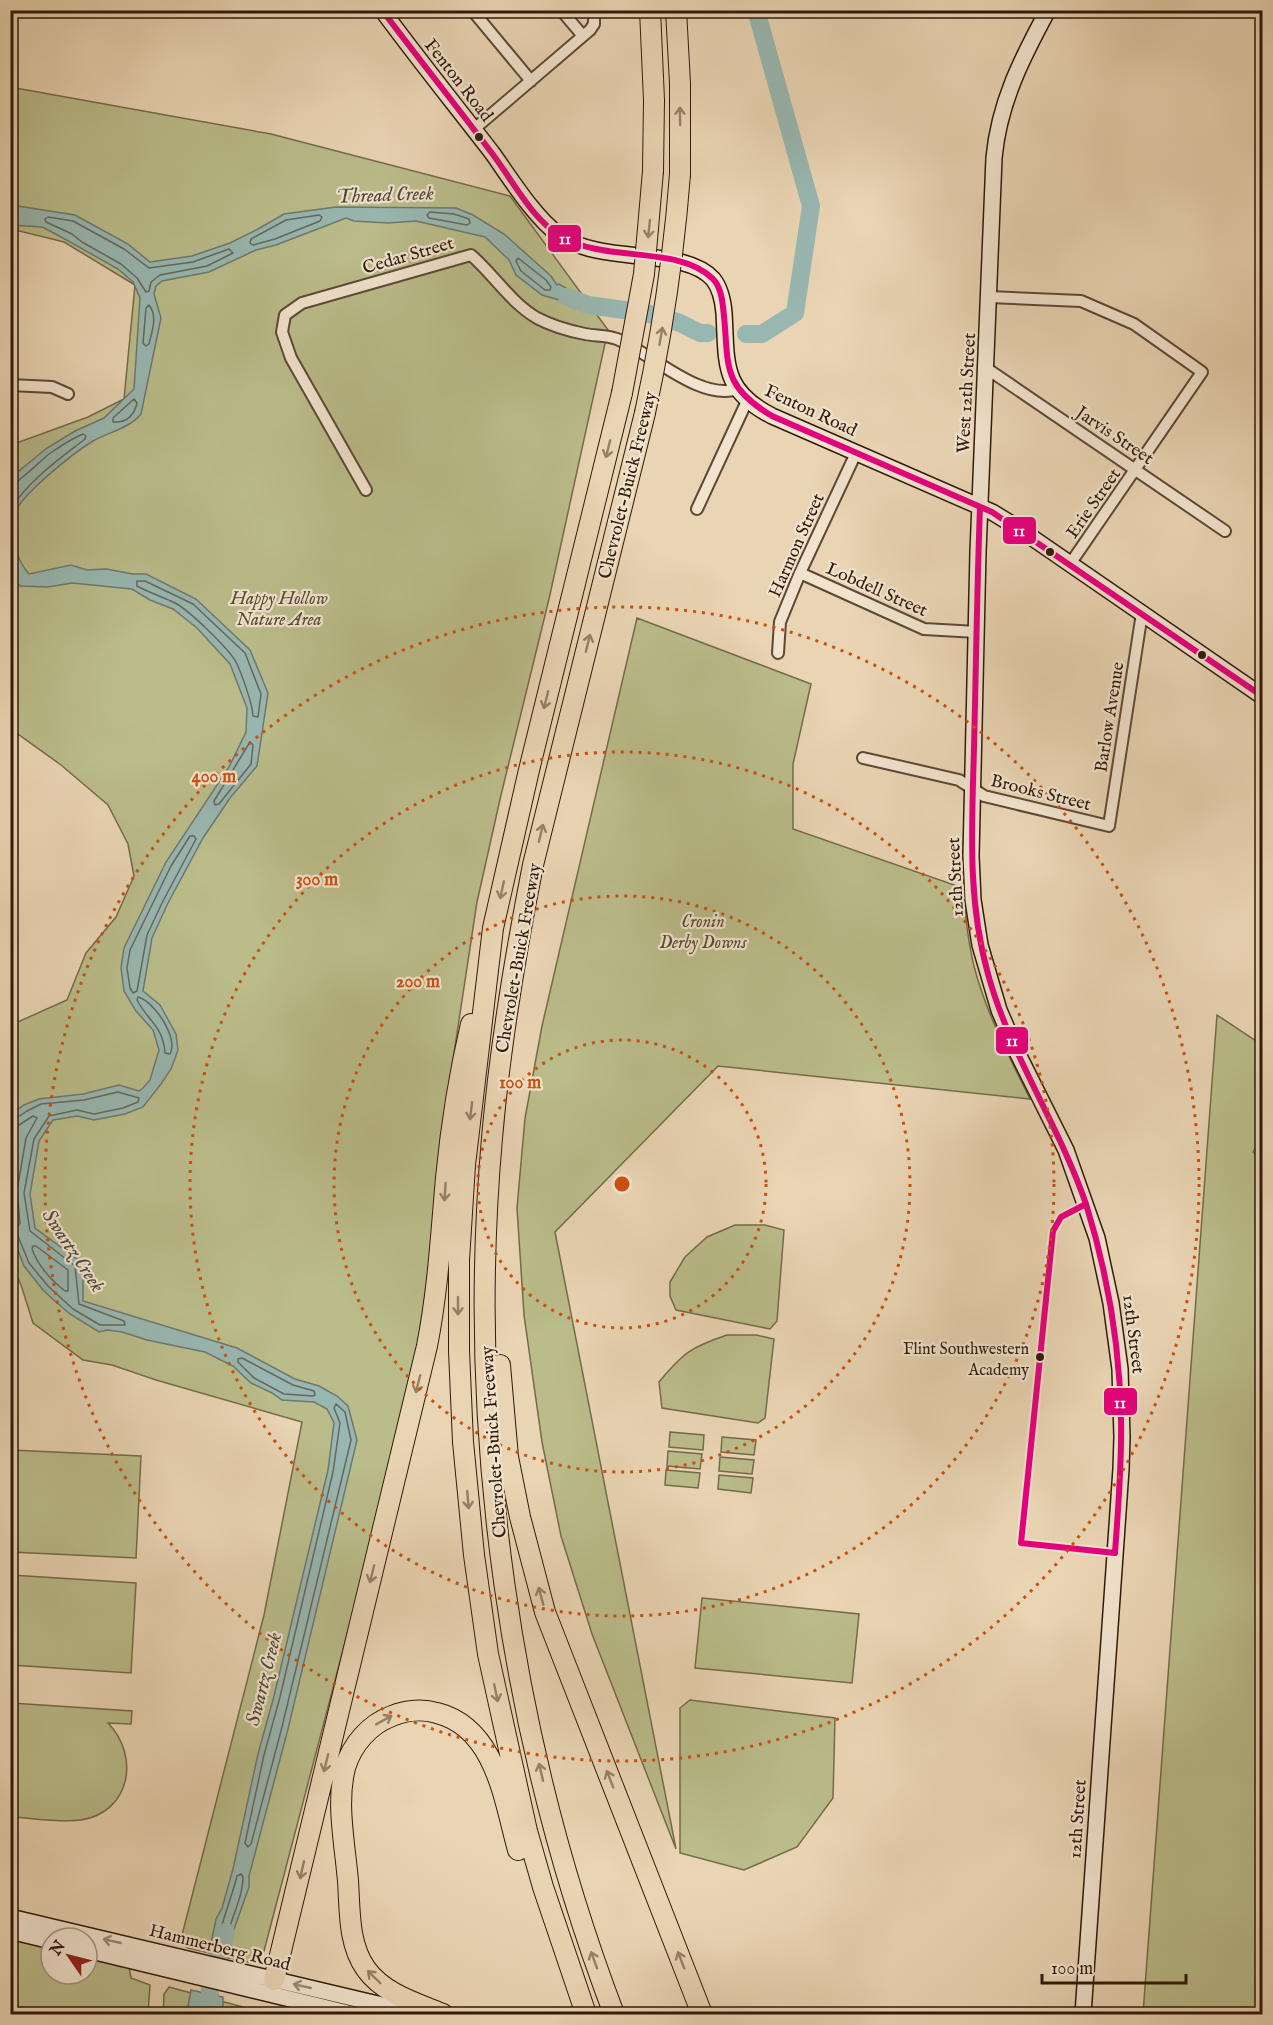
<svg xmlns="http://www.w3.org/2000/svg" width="1273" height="2025" viewBox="0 0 1273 2025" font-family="'IM FELL English',serif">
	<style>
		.green { fill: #babc8a; stroke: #746b4a; stroke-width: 1.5 }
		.water { fill: #98b7b1; stroke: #6e786e; stroke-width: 1.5 }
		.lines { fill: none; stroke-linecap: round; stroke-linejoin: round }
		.shore { stroke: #64685e; stroke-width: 1.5 }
		.river { stroke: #98b7b1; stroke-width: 18 }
		.street-casing { stroke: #5e4834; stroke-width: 14 }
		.secondary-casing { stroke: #2f1a0a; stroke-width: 18 }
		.highway-casing { stroke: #2f1a0a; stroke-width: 22 }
		.street { stroke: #f1e3ce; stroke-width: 10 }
		.secondary { stroke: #f1e3ce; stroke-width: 15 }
		.highway { stroke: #e9d4b3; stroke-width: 20 }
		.highway-bridge-casing { stroke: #2f1a0a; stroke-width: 22; stroke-linecap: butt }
		.highway-bridge { stroke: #e9d4b3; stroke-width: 20 }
		.bus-1-casing { stroke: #f1e3ce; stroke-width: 10 }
		.bus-1 { stroke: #e5007d; stroke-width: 6 }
		.oneway { stroke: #958067 }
		.oneway2 { stroke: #9a8976 }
		.ring { fill: none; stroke: #cc500c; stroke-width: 3; stroke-dasharray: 3 6 }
		.bus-dot { fill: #2f1a0a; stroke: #f1e3ce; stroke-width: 2 }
		.labels { text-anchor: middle; stroke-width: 4.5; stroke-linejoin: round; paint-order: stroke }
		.bus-label { font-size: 16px; fill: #2f1a0a; stroke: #f1e3ce; text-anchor: end }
		.street-label { font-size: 18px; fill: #2f1a0a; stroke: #f1e3ce }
		.park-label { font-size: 18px; font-style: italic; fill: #594b30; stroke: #f1e3ce }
		.water-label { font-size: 20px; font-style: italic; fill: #4e493c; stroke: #f1e3ce }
		.centre { fill: #cc500c; stroke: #f1e3ce; stroke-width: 3 }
		.ring-label { font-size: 18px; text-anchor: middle; font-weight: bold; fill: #cc500c; stroke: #f1e3ce; stroke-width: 4.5; stroke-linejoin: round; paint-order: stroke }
		.line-badge { stroke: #f1e3ce; stroke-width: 2 }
		.badge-label { font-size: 16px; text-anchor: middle; font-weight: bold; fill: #fff }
	</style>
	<rect width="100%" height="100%" fill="#e9d4b3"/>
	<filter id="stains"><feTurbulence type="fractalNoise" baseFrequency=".00333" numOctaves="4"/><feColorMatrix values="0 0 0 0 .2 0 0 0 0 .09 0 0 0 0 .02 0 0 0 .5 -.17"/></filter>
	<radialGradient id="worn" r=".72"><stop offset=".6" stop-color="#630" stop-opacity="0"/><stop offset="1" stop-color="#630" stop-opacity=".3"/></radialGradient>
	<!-- green -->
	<path class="green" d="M10,87l261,47 239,62 98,134 -59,269 -48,196 -24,107 -34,223 -19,201 -70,282 -90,343 -6,8 -10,3 -60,-14 -6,-5v-8l82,-320 38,-193 -146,-42 -44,-15 -29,-5 -50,-37 -12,-38 -10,-22v-238l56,-25 19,-47 30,-36 18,-41 -6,-32 -20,-39 -47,-40 -50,-36v-284l77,-28 36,-18 11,-114 -71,-43 -53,-13z
		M637,618l174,66 -18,80v65l170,59c2,26 5,53 11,78 12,47 35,90 56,133l-312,-33 -163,166 121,617 -84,-215 -31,-98 -19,-94 -18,-127 -7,-107 8,-90 17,-92z
		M1217,1015l45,30v91l-9,16 9,7v855h-119z
		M735,1225h30l19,5 -7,91 -7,8 -94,-19 -6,-14v-14l15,-25 22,-20z
		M727,1335h29l18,4 -9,79 -7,5 -96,-15 -3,-26c24,-29 32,-35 68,-47z
		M670,1432l34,3 -1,15 -34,-3z
		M722,1437l34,3 -2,15 -33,-3z
		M11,1450l130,6 -5,102 -125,-6z
		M668,1451l34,3 -2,15 -33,-3z
		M720,1457l34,3 -2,14 -33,-3z
		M666,1470l34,3 -2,15 -33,-3z
		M719,1475l34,3 -2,15 -33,-4z
		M11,1575l125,8 -5,90 -120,-8z
		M702,1598l157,16 -7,69 -157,-15z
		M690,1700l145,18 -2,80 -36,49 -53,23 -64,-17v-145z
		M11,1703l121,8 -1,13 -23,-1c32,33 23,89 -27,97 -21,3 -49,-2 -70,-3z
		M10,1938l41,10v26h36v-17l42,10 2,11 19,7 -2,29h-137z
		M169,1987l100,27h-106l1,-20z"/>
	<!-- water -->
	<path class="water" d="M11,205l64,10 53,29 22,18 42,-6 38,-13 28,-14 26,-15 52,-7 120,1 17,7 31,19 47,42 6,9 2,-1 19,11 6,1 10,14 -52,-15 -26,-20 -7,-15 -24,-23 -69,-16 -28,2 -34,-2 -8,-3 -70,27 -20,5 -47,22 -47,9 -6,5 -2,8 7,24 -20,96c-11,14 -32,18 -48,27 -18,11 -76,56 -80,76 0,4 1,10 1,14 1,17 3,29 15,43l42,-9 16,5 19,-1 27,5h13l50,25 54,51 18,43 -11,73 -27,32 -27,40 -35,65 -16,35 -9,53 17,14 16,29 2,16 -7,19 -10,15 -18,23 -18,7 -31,6 -17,-4 -24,4 -14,21 -9,53 5,34 46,34 2,14v25l154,47 58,31 24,7 18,10 11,10 9,34 -69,289 -39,147v11l-16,45 -4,26 -20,-5 7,-34 6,-11 11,-39 25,-115 16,-58 54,-226 6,-47 -7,-14 -13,-7 -32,-2 -10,-7 -21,-10 -18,-17 -28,-14 -58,-12 -25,-8 -15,-2 -8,2 -29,-18 -14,-12 -13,-12 -19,-24 -13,-34 -1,-117 14,-10 15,-6 44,-5 36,-9 20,6 4,-3 7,-8 9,-30 -6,-20 -17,-19 -12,-20 -3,-23 3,-20 42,-86 63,-95 17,-35 1,-24 -17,-44 -33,-36 -24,-19 -23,-9 -18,-11 -60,-6 -24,4 -28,-1 -9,-11v-94l8,-10 28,-23 28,-17 29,-13 30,-29 6,-91 -7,-16 -15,-13 -64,-36 -12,-6 -31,-2z
		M191,1990l32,7v17h-33l-2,-8z"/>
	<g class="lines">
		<!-- shore -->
		<path class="shore" d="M430,212l24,2 15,5 1,4 -3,2 -38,-7 -2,-3z
			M319,215l3,2 -2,4 -45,18 -22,6 -3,-2 1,-4 35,-19z
			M48,217l25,4 51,28 25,19 44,-6 36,-13 4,4 -26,13 -47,9 -9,7 -2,9 -3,1 -9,-14 -16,-14 -39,-22 -10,-8 -26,-12 -1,-3z
			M518,258l28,22 5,7 -1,3h-5l-24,-19 -5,-10z
			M149,305c9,11 3,26 0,39l-3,2 -3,-3 3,-35z
			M134,399l3,4c-3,13 -10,20 -24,19v-4z
			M10,485c8,-1 30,-24 39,-31 10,-7 22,-15 34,-20l3,2 -1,3c-27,21 -56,41 -75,71
			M137,581h8l48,23 52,49 16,41 -3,23 -5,-1c0,-11 -12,-44 -17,-54 -7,-13 -47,-52 -61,-59 -12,-6 -25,-10 -38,-17z
			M250,742l3,3 -2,19 -32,40 -4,1 -1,-4z
			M190,836h4l2,3 -33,62 -16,34 -10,56 -4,2 -3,-5 -3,-20 3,-18 41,-84z
			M138,997c16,4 41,41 32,57l-5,-1c-2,-27 -17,-32 -28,-53z
			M10,1119h5l12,-8 14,-7 43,-4 34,-8 21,6 -1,4 -15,6 -29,6 -17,-4 -28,6 -15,23 -10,54 6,38 45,35 4,38 45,17 1,4h-25l-27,-16 -25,-23 -19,-23 -11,-27 -8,-3
			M10,1127l9,-2 14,-9 4,2 -11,20 -9,53 3,32 -2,3 -8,-1
			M33,1246h3l32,24v21h-3c-14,-11 -27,-25 -33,-42z
			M242,1358l51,27 21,6 1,4 -2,1 -29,-2 -30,-16 -16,-16v-3z
			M336,1404l9,8 6,28 -69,287 -31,117 -3,3 -3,-4 19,-88 16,-58 53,-225 7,-49 -6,-15z
			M241,1874l2,3c0,22 -15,47 -19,71l-5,1 -2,-3c4,-24 14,-46 20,-70z"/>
		<!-- river -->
		<path class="river" d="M567,297l21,8 58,8 34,10 20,10h8
			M746,334h16l33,-21 16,-107 -55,-196
			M209,2014l1,-25 16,-57"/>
		<!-- street casing -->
		<g class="street-casing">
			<path id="street" d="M472,10l59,71
				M561,10l22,26
				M473,130l117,-100 4,-6v-14
				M990,297l91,4 53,23 68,48 -132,192
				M986,368l239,163
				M10,385l42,2 16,7
				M366,490l-75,-132 -9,-26 3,-17 17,-12 169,-48c23,20 39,47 66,63 13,7 33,13 48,16 10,2 22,1 32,5 32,13 84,63 120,50
				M697,509l50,-108
				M800,573l124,56 53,3
				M778,653l2,-31 20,-49 56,-120
				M863,758l96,22 25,16 125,30 33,-213"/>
		</g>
		<!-- secondary casing -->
		<g class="secondary-casing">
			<path id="secondary" d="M382,10c36,49 74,96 111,144 17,24 42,64 66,81 44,31 124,11 154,44 8,10 10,22 11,34 3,50 -3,77 48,103l220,96 23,14 247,170
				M1048,10c-26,48 -49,93 -54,148l-16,394 -7,304 2,44 7,45 19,65 18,42 49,98 31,88 14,65 9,66 2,68 -1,32 -38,545
				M10,1917l410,97
				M10,1931l41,10
				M87,1950l265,64"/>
		</g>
		<!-- highway casing -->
		<g class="highway-casing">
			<path id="highway" d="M650,10l4,90 -1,71
				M676,10l4,73v91
				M500,1365l8,92 12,60 25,95 157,402
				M274,1980l153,-634c11,-56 14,-112 19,-168 5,-52 13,-103 25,-154
				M443,2014c-27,-11 -59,-20 -77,-45 -18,-25 -16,-59 -18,-88 -3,-36 -12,-78 -3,-113 7,-24 25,-44 47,-52 14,-6 31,-7 45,-3 59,15 67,87 81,137
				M586,2014l-43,-127 -16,-56 -39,-177 -14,-99 -11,-113 -4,-91v-91l6,-95 28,-237 36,-158 93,-377
				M614,2014c-104,-273 -148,-584 -122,-876 8,-92 23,-182 41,-273l112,-452"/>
		</g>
		<!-- street -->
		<use href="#street" class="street"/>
		<!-- secondary -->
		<use href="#secondary" class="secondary"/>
		<!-- highway -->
		<use href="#highway" class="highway"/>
		<!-- highway-bridge casing -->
		<g class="highway-bridge-casing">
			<path id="highway-bridge" d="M622,393l22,-119 9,-103
				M645,413c17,-79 29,-158 35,-239"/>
		</g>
		<!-- highway-bridge -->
		<use href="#highway-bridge" class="highway-bridge"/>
		<!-- bus-1 casing -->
		<g class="bus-1-casing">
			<path id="bus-1" d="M382,10c36,48 73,94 109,142 21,27 39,65 69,84 45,27 117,9 152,42 8,7 10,19 11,29 7,55 -5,77 49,109l220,96 270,184
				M980,507c-3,80 -4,161 -6,241 -2,77 -7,151 14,226 22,81 71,151 98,230
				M1086,1204c22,71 34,142 35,216 1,45 -3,89 -6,133l-94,-10 32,-312 8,-14z"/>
		</g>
		<!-- bus-1 -->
		<use href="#bus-1" class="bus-1"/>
	</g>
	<!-- one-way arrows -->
	<defs><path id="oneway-shaft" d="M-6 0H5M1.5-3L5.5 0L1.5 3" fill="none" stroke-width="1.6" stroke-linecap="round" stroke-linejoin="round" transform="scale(1.5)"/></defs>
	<g class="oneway">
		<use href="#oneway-shaft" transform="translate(680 116) rotate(-91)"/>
		<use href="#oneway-shaft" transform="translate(649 229) rotate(96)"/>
		<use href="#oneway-shaft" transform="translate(661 336) rotate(-80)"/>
		<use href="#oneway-shaft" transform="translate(608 449) rotate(104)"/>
		<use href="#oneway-shaft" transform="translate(588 643) rotate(-76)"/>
		<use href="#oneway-shaft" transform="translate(546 700) rotate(104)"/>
		<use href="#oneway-shaft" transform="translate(541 833) rotate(-76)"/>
		<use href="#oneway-shaft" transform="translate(502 890) rotate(102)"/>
		<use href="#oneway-shaft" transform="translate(471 1111) rotate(97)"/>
		<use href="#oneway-shaft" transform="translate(445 1192) rotate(94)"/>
		<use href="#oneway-shaft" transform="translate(458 1306) rotate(90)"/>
		<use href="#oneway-shaft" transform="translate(418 1384) rotate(104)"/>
		<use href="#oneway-shaft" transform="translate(468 1500) rotate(85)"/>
		<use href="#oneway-shaft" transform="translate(372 1574) rotate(104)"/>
		<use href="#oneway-shaft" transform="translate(541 1596) rotate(-105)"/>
		<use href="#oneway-shaft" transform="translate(496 1693) rotate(78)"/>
		<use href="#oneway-shaft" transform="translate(384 1720) rotate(-29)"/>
		<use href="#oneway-shaft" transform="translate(326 1763) rotate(104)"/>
		<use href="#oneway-shaft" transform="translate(541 1772) rotate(-103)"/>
		<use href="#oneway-shaft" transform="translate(610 1779) rotate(-111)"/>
		<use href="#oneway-shaft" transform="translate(302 1870) rotate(103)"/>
		<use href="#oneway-shaft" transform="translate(594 1960) rotate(-110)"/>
		<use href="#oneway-shaft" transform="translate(681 1960) rotate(-111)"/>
		<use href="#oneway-shaft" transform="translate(374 1977) rotate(-136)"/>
	</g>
	<g class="oneway2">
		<use href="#oneway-shaft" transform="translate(112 1941) rotate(-167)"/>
		<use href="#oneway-shaft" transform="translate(302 1986) rotate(-167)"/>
	</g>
	<!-- distance rings -->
	<g class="ring">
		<circle cx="622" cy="1184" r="144"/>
		<circle cx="622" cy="1184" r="288"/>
		<circle cx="622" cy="1184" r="432"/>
		<circle cx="622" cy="1184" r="577"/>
	</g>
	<!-- markers -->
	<g class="bus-dot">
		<circle cx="479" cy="137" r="5"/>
		<circle cx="1050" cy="552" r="5"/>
		<circle cx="1202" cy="655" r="5"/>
		<circle cx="1040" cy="1357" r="5"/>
	</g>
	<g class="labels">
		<!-- bus labels -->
		<g class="bus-label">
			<text x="1029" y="1354">Flint Southwestern<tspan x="1029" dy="21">Academy</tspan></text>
		</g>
		<!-- street labels -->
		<g class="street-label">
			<text transform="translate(459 80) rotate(52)" y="6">Fenton Road</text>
			<text transform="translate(408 255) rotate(-16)" y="6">Cedar Street</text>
			<text transform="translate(966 393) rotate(-87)" y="6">West 12th Street</text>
			<text transform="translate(811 410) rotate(25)" y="6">Fenton Road</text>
			<text transform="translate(1115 435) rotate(34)" y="6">Jarvis Street</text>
			<text transform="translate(627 485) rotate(-76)" y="6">Chevrolet-Buick Freeway</text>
			<text transform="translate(1093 503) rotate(-55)" y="6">Erie Street</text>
			<text transform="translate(796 545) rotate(-66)" y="6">Harmon Street</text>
			<text transform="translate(877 589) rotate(24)" y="6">Lobdell Street</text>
			<text transform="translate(1109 717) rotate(-81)" y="6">Barlow Avenue</text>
			<text transform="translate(1041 792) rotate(14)" y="6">Brooks Street</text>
			<text transform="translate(955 877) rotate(-93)" y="6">12th Street</text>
			<text transform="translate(518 958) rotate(-80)" y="6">Chevrolet-Buick Freeway</text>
			<text transform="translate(1134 1334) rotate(83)" y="6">12th Street</text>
			<text transform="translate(493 1442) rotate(-94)" y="6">Chevrolet-Buick Freeway</text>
			<text transform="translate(1077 1819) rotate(-86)" y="6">12th Street</text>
			<text transform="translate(220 1947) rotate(14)" y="6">Hammerberg Road</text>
		</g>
		<!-- park labels -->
		<g class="park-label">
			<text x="279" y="604">Happy Hollow<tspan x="279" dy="21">Nature Area</tspan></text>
			<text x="703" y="927">Cronin<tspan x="703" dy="21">Derby Downs</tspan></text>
		</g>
		<!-- water labels -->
		<g class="water-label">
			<text transform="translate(385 194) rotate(-2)" y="7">Thread Creek</text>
			<text transform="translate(74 1250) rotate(56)" y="7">Swartz Creek</text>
			<text transform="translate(263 1679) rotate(-76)" y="7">Swartz Creek</text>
		</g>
	</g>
	<circle cx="622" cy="1184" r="9" class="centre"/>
	<g class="ring-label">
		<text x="214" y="782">400 m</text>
		<text x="317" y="885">300 m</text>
		<text x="418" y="987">200 m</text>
		<text x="520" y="1088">100 m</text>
	</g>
	<g class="line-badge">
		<rect x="547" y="224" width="35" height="29" rx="6" fill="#e5007d"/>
		<rect x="1002" y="516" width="35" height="29" rx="6" fill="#e5007d"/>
		<rect x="995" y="1026" width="34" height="29" rx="6" fill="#e5007d"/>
		<rect x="1103" y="1387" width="35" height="29" rx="6" fill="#e5007d"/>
	</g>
	<g class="badge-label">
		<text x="565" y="244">11</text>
		<text x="1019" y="536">11</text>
		<text x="1012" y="1046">11</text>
		<text x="1120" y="1408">11</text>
	</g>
	<!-- margin -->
	<rect width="1273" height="2025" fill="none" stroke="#e9d4b3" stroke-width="36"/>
	<rect x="12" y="12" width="1249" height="2001" fill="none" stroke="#2f1a0a" stroke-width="3"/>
	<rect x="18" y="18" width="1237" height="1989" fill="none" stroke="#2f1a0a" stroke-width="1.5"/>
	<!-- north arrow -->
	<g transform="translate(69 1956) rotate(305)"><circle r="28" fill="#f1e3ce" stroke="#a39380" stroke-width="1.5"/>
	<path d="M0-4.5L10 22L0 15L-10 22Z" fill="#8f2418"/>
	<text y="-9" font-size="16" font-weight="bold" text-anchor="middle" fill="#2f1a0a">N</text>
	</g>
	<!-- scale -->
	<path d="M1042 1974v9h144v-9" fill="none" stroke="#2f1a0a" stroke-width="3"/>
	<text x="1051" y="1974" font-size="18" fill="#2f1a0a" stroke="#f1e3ce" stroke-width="4.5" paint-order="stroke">100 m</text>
	<rect width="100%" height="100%" filter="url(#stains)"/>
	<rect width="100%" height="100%" fill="url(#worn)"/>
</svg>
